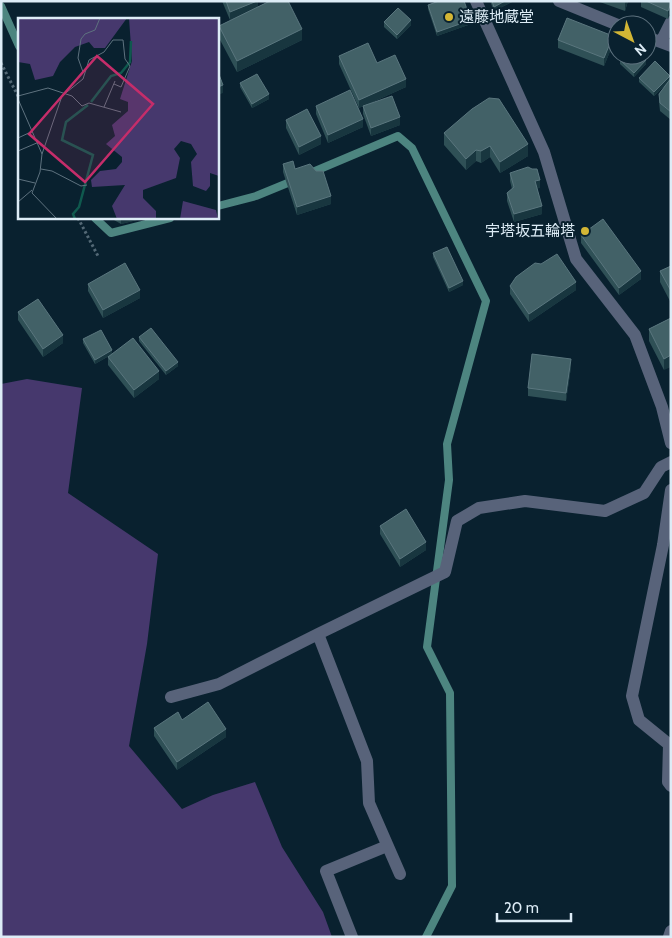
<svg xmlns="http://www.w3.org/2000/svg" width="672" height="938" viewBox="0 0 672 938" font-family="Cabin,'Noto Sans JP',sans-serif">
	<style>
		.forest { fill: #46386d }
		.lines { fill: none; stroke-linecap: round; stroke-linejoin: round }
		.stream { stroke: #4d8580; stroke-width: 8 }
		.path { stroke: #536875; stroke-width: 3; stroke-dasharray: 2.5 2.5; stroke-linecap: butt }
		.minor { stroke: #58637a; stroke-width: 12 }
		.wall { fill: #2f5056 }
		.shaded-wall { fill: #18363f }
		.building { fill: #426167; stroke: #5a767e }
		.poi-dot { fill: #d3b635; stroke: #09212f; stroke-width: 2 }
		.labels { text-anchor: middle; stroke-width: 4; stroke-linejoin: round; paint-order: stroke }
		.poi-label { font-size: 15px; fill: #ddecf6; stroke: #09212f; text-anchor: start }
		.inset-river { fill: none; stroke: #0f594e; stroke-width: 2.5 }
		.inset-road { fill: none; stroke: #5e727f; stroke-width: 1 }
		.view { fill: #c52d6a; fill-opacity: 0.15; stroke: #c52d6a; stroke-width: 2.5 }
		.inset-edge { fill: none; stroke: #ddecf6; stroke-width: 2.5 }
	</style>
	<rect width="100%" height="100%" fill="#09212f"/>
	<!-- forest -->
	<path class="forest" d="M27,379l55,9 -14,105 90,61 -11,90 -18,102 53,63 31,-14 42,-13 27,65 41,65 9,25h-331v-553z"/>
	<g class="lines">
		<!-- stream -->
		<path class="stream" d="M1,6l18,40
			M308,174l90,-38 14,12 74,153 -39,143 2,36 -22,167 23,46 2,193 -26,51
			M218,206l38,-10 39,-16
			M95,218l16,15 59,-15"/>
		<!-- path -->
		<path class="path" d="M1,63l18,35
			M78,218l20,38"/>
		<!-- minor -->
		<path class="minor" d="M476,1l68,151 32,107 59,76 27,72 9,36
			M559,1l59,24
			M647,37l24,9
			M661,42l10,-20
			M671,490l-8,55 -31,151 7,24 32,26
			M318,634l49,127 2,42 31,71
			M171,697l48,-13 99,-50 127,-62 12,-51 22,-13 46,-7 80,10 39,-18 17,-26 10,-5
			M669,745l-1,37 3,4
			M352,937l-26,-66 61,-25
			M669,937l2,-6"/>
	</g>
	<!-- wall -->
	<path class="wall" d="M222,1h36v6l9,-4 -1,-2h22l14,39 -65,32 -18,-34v-12l23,-11 -12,5z
		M490,1h22v1l-18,9z
		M597,1h31l-3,10z
		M641,1h30l-3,18 -27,-12z
		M428,5l43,19 -34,12 -9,-27z
		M384,22l27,3 -14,14 -13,-12z
		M558,40l55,4 -9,22 -46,-18z
		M339,56l38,7 29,24 -42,19 36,19 -29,11 -8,-22v-8l-4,2 -20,-44z
		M620,60l26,4 -12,13 -14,-13z
		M639,78l31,2 1,-2v42l-11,-9 -1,-9v-8l10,-13 -15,15 -15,-14z
		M240,83l29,16 -17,9 -12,-21z
		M316,106l47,21 -35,16 -12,-29z
		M286,120l35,24 -22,11 -13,-27z
		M444,133l84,23 -28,17 -10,-16 -9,6 -5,-2 -10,9 -22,-25z
		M283,164l12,5 36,35 -34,11 -14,-43z
		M510,173l30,15h-3l5,26 -28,8 -7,-21v-8l5,-4 -2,-8z
		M113,218h32l-24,6 -7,-4z
		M581,235l60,44 -22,16 -38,-52z
		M433,253l30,32 -14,7 -16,-35z
		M671,266v37l-11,-21v-11z
		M88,284l52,14 -37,20 -15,-27z
		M510,286l66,4 -47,32 -19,-28z
		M18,312l45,31 -20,14 -25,-37z
		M671,318l-7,52 -15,-29v-12z
		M139,337l39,29 -12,9 -27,-34z
		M83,339l29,15 47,25 -25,19 -26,-33v-8l1,-1 -14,8 -12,-21z
		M571,367l-5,34 -38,-5v-8z
		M380,526l46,24 -26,17 -20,-33z
		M182,720l44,17 -49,33 -23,-34v-8z"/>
	<!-- shaded-wall -->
	<path class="shaded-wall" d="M258,1v8l-28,11v-8z
		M505,1l7,1 -18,9v-4z
		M626,1h2l-3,10v-8z
		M671,3v8l-3,8v-8z
		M411,20v5l-14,14v-4z
		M471,20v4l-34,12v-4z
		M302,29v11l-65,32v-11z
		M613,36v8l-9,22v-8z
		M646,60v4l-12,13v-4z
		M670,76v4l-16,16v-4z
		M406,79v8l-47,21v-8z
		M223,85v8l-5,2v-8z
		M269,94v5l-17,9v-4z
		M400,117v8l-29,11v-8z
		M363,119v8l-35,16v-8z
		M321,136v8l-22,11v-8z
		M528,144v12l-28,17v-11z
		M490,146v11l-9,6v-12z
		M476,150v11l-10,9v-11z
		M540,180v8l-5,1v-8z
		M331,196v8l-34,11v-8z
		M542,206v8l-28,8v-8z
		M121,218h24l-24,6z
		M641,271v8l-22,16v-7z
		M463,281v4l-14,7v-4z
		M576,282v8l-47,32v-8z
		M140,290v8l-37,20v-8z
		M63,335v8l-20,14v-8z
		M112,350v4l-17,10v-4z
		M671,355v12l-7,3v-11z
		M571,359v8l-5,34v-8z
		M178,362v4l-12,9v-4z
		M159,371v8l-25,19v-8z
		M426,542v8l-26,17v-8z
		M226,729v8l-49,33v-8z"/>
	<!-- building -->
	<path class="building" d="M226,1h31l-27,11z
		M270,1h18l14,28 -65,32 -18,-35z
		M439,1h25l7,19 -34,12 -9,-27z
		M492,1h13l-11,6z
		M646,1h25v2l-3,8z
		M398,8l13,12 -14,15 -13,-13z
		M567,18l46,18 -9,22 -46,-18z
		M368,43l9,20 18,-8 11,24 -47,21 -20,-44z
		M625,55h15l6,5 -12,13 -14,-13z
		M655,61l15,15 -16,16 -15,-14z
		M218,72l5,13 -5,2z
		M257,74l12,20 -17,10 -12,-21z
		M671,78v34l-11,-9 -1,-9z
		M350,90l13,29 -35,16 -12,-29z
		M392,96l8,21 -29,11 -8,-22z
		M489,98l10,1 29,45 -28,18 -10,-16 -9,5 -5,-1 -10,9 -22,-26 28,-24z
		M307,109l14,27 -22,11 -13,-27z
		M293,161l2,8 15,-5 6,7h7l8,25 -34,11 -14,-43z
		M528,167l4,2h5l3,11 -5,1 7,25 -28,8 -7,-21 7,-6 -4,-14z
		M603,219l38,52 -22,17 -38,-53z
		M447,247l16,34 -14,7 -16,-35z
		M557,254l19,28 -47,32 -19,-28 6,-9 19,-14 6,1z
		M125,263l15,27 -37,20 -15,-26z
		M671,266v25l-11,-20z
		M38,299l25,36 -20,14 -25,-37z
		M671,318v37l-7,4 -15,-30z
		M151,328l27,34 -12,9 -27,-34z
		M101,330l11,20 -17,10 -12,-21z
		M133,338l26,33 -25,19 -26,-33z
		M532,354l39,5 -5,34 -38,-5z
		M406,509l20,33 -26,17 -20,-33z
		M208,702l18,27 -49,33 -23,-34 24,-16 4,8z"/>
	<!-- markers -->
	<g class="poi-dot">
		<circle cx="449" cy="17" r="5"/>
		<circle cx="585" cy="231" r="5"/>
	</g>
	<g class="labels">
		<!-- poi labels -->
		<g class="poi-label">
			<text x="459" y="22">遠藤地蔵堂</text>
			<text x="575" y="236" text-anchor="end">宇塔坂五輪塔</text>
		</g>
	</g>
	<!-- overview -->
	<g transform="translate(18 18)">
		<rect width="201" height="201" fill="#09212f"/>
		<path d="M0,0h109l-22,30h-11l-5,-6 -14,5 -15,15 -7,14 -18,4 -5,-16 -12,-2zM111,0h90v158l-9,-3v13l-4,5 -13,-5 -2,-24 6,-8 -6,-10 -10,-3 -7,8 6,9 -4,20 -33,12v8l13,13v8h-39l-5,-13 13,-21 -33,2 -1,-7 9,-9 16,-2 6,-7v-5l-16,-13 9,-8 -3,-11 16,-14v-9l-8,-3 12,-38zM165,183l33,9 2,9h-38z" fill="#46386d"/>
		<path class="inset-river" d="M73,84l20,-26 10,-3 9,-11 1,-21M57,201l-2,-5 6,-7 14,-52 -31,-15 4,-18 22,-17"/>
		<path class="inset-road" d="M65,54l-5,-14 3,-19 4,-5 10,-4 5,-12M0,78l30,-8 24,8 10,10 7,-3 32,9M0,81l24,55 -2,18 -8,21 25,26M86,89l11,-26M0,120l15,-7M0,133l21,-9M24,136l20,-58 21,-17 6,-19 15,-8 9,-12h10l2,19 5,7 -9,21 -7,-3M23,151l11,2 29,15 6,-1M0,161l17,4M0,184l14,-12"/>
		<path class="view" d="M79,38l56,48 -68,78 -56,-48z"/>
		<rect width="201" height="201" class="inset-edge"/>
	</g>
	<!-- border -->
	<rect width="672" height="938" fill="none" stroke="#ddecf6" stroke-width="5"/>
	<!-- north arrow -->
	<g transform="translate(632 40) rotate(139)"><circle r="24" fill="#09212f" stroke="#5e727f"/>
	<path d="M0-4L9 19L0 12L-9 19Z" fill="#d3b635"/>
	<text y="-8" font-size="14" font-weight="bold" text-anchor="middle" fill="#ddecf6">N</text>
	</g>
	<!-- scale -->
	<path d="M497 913v8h74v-8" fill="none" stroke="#ddecf6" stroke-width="2.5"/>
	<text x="504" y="913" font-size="15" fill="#ddecf6" stroke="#09212f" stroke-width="4" paint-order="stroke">20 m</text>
</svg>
